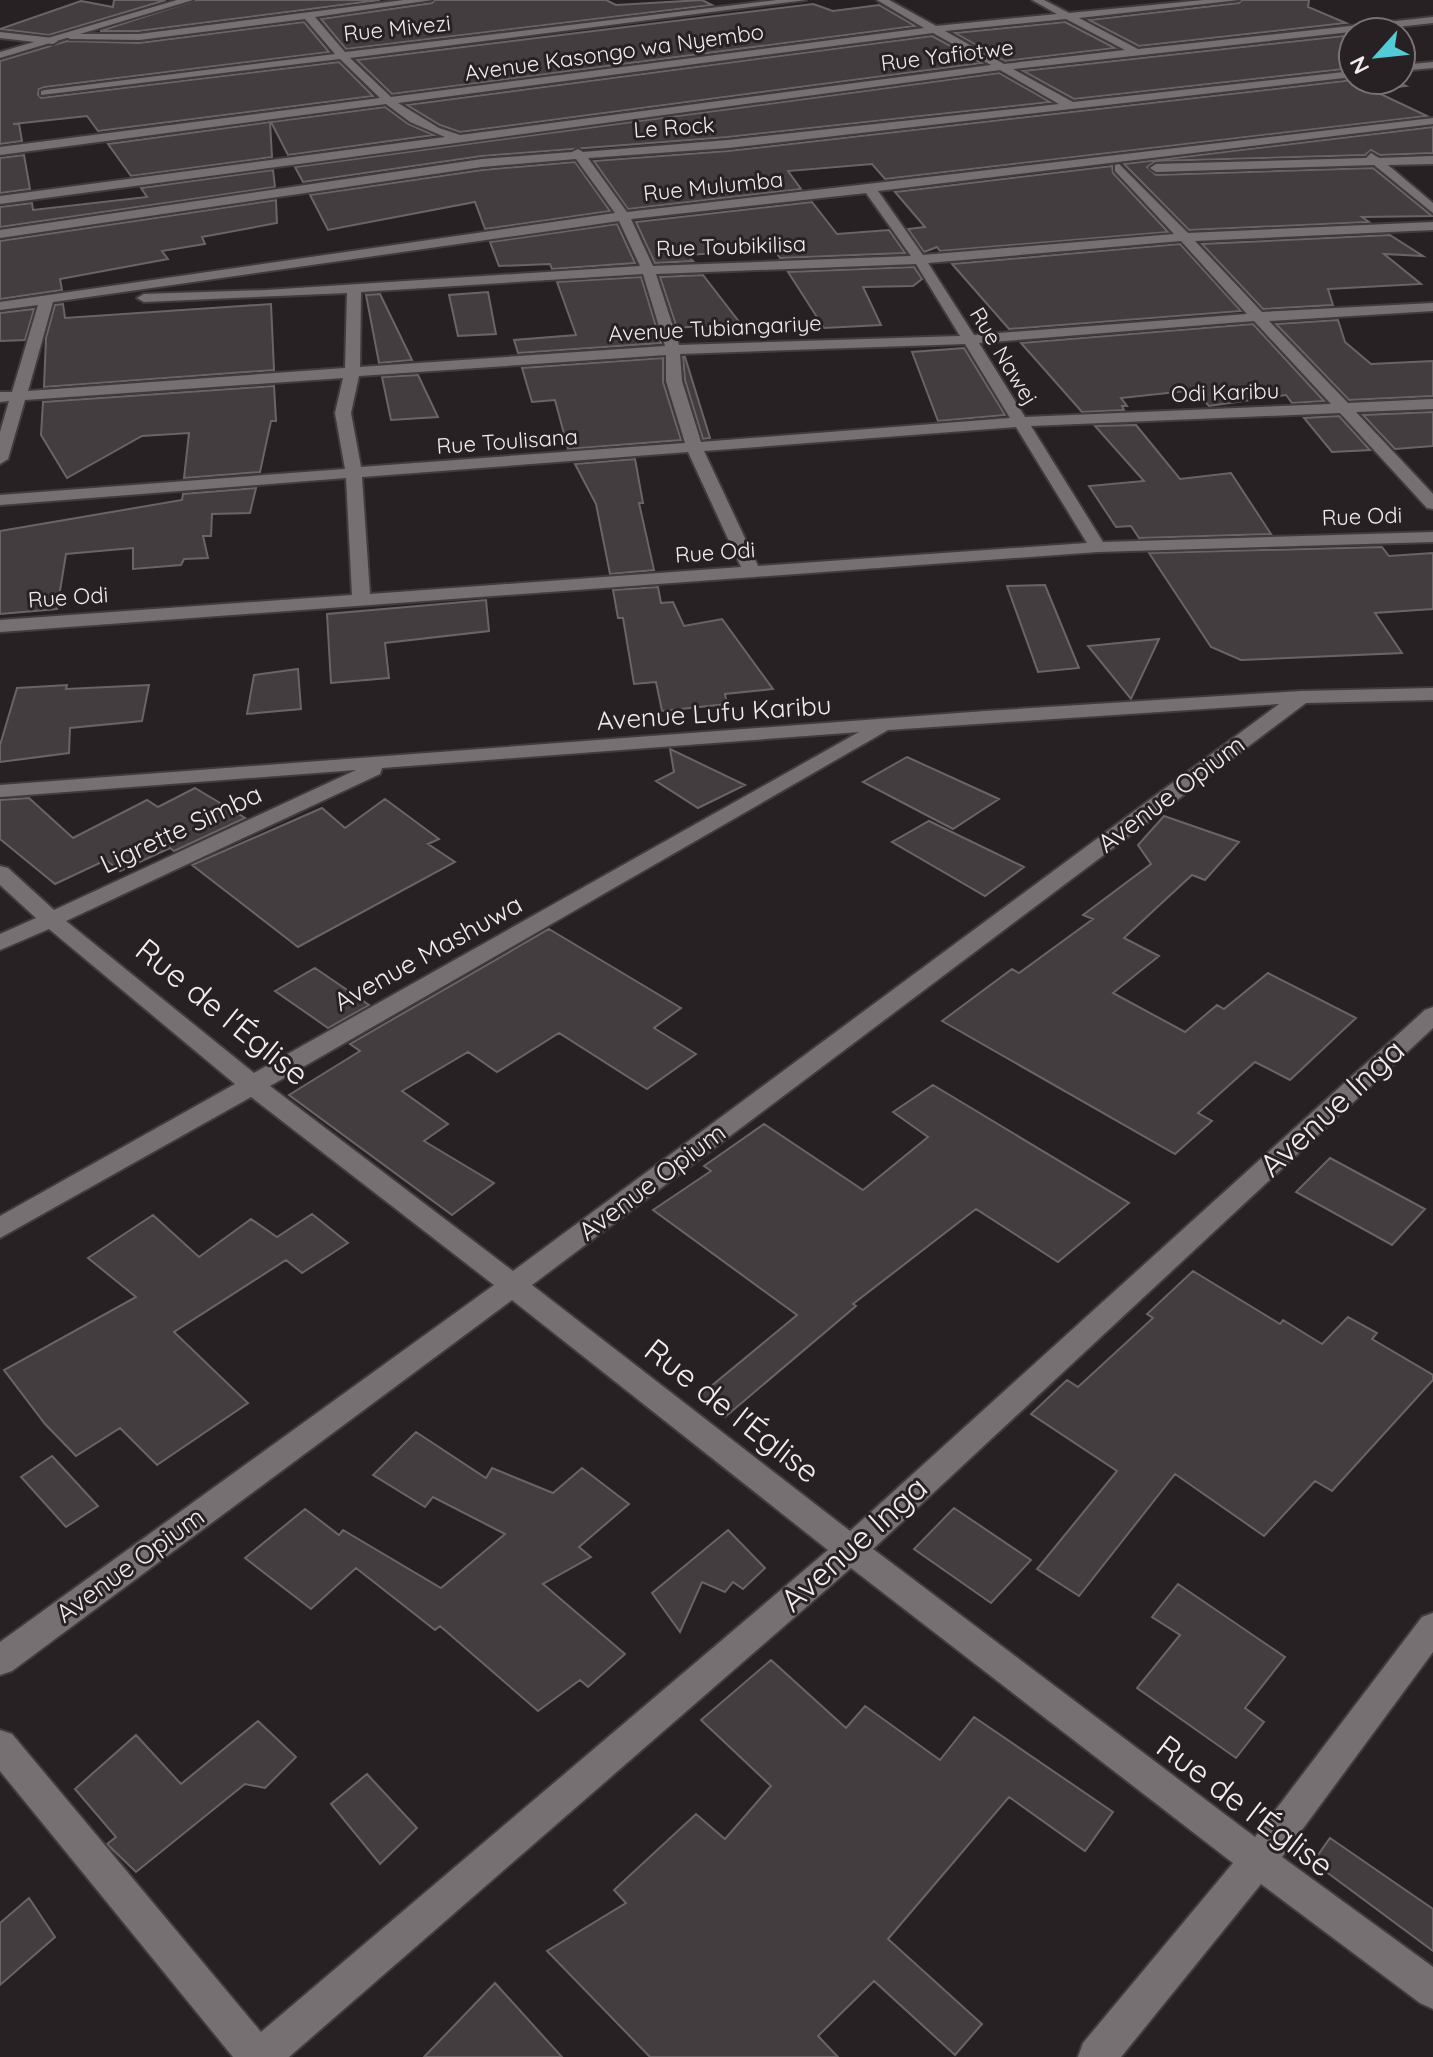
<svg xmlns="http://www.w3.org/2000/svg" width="1433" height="2057" viewBox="0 0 1433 2057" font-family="Quicksand,sans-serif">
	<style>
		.building { fill: #433d3f; stroke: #6b6467; stroke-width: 2 }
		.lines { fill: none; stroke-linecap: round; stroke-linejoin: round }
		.minor-casing { stroke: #403c3e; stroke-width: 4 }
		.tertiary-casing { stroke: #403c3e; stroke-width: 4 }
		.minor { fill: #777073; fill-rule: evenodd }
		.tertiary { fill: #777073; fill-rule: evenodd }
		.labels { text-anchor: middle; stroke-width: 6; stroke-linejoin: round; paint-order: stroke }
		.far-street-label { font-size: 22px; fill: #f0eced; stroke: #272123 }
		.street-label { font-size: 26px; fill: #f0eced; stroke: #272123 }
		.near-street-label { font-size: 32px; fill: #f0eced; stroke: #272123 }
	</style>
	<rect width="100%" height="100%" fill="#272123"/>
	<!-- building -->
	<path class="building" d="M114,0h52l-117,35 -49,-6 81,-28 32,6z
		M196,0h184l-241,31h-39z
		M435,0h171l10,5 86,-5 10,5 -366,44 -25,-30 111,-16z
		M1242,0h67l-1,7 38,16 -207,23 -50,-26 150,-17z
		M813,4l20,7 46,-6 36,21 -523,68 -35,-34z
		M304,22l25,30 -284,35 -6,2 -1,6 3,3 298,-36 34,34 -275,35 -11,-15 -74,8h6l3,17 -22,3v-83l67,-20 72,2z
		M1065,22l50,26 -110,13 -50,-28z
		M1353,35v33l-279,31 -51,-28z
		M932,36l50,27 -522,69 -20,-7 -33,-20z
		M999,73l51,29 -322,35 -246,19 -179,26 -8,-15z
		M1353,80h40l13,6 -34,4 55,26 -542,63 -13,-15 -84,7 13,18 -173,20 -34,-48 134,-10z
		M385,107l23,17 26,11 -146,20 -17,-33z
		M270,122l2,35 -141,19 -23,-32z
		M1433,127v26l-53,2 -9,-5 -6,5 -209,6 -9,6 9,8 217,-7 59,48 -70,1 7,5 -180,8 -65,-66z
		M24,155l6,34 -30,4v-35z
		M575,162l35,49 -125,18 -10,-27 -147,28 -18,-35 172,-25z
		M1112,166l1,7 55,59 -228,19 -3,-4 -13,5 -16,-23 17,-2 -30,-35z
		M273,170l2,17 -275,40v-20l32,-4 1,7 114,-13 -6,-9z
		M276,200l1,23 -75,14 3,7 -43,7 6,8 -108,20 2,11 -62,9v-58z
		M812,202l25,32 52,-4 16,23 -125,5 -6,-9 -87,6 6,6 -38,2 -19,-41z
		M617,224l18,39 -83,6 -2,-5 -51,2 -9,-24z
		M1390,235l33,21 -39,-2 37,30 -93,5 5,16 -70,4 -61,-65z
		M1180,244l61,67 -232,18 -57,-65z
		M914,267l8,12 -9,7 -50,1 18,38 -57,3 -36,-56z
		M703,275l37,48 -63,5 -17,-51z
		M641,277l20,66 -143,10 -4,-13 62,-5 -19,-53z
		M488,292l8,42 -38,2 -9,-41z
		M380,294l32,66 -33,3 -13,-68z
		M63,304l2,14 206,-14 3,66 -230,17 2,-49 9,-33z
		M34,309l-9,31 -25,1v-28z
		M1338,320l7,22 26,22 62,-3v35l-84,4 -73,-76z
		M1253,324l71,77 -32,2 -6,-8 -77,11 -14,-16 -74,8 6,8h-5l2,4 -42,2 -61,-69z
		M964,348l41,67 -67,6 -26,-69z
		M683,357h2l25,81 -7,1 -18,-59z
		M663,358v24l18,58 -113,9 -13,-49 -23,2 -10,-34z
		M418,375l20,42 -47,3 -9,-43z
		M274,386l2,35h-5l-11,51 -76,6 5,-45 -47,3 -75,42 -26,-43 2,-33z
		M1433,412v34l-38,3 -32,-34z
		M1339,416l31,34 -38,2 -28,-34z
		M1136,425l44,54 51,-6 40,61 -132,4 -8,-12 -15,1 -27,-41 55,-5 -49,-55z
		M635,459l8,44h-4l15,67 -44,4 -14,-70 -21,-40z
		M256,488l-6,25 -38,1 -1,22h-8l5,22 -24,1 -3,6 -48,4v-21l-67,6 -9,55 -57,5v-83l182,-31 1,-6z
		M1382,547l7,9 44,-3v56l-58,4 27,40 -161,7 -30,-13 -62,-94z
		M1045,585l34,83 -41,4 -31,-86z
		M658,587l3,16 12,-1 11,24 38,-7 51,70 -48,5 2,10 -65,7 -6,-29 -22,2 -11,-66h-5l-5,-28z
		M486,600l3,31 -104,12 4,35 -58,5 -4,-69z
		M1159,639l-28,60 -43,-53z
		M298,669l3,40 -54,5 7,-39z
		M67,685l-1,4 83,-4 -7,36 -72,7 -1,25 -69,9v-17l17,-57z
		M670,749l75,36 -47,23 -42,-27 18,-9z
		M907,757l92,42 -46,30 -90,-47z
		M195,788l50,30 -71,33 -4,-3 -50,23 -14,-11 -51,24 -55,-45v-39l29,-2 44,40 74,-38 11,7z
		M385,799l54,40 -11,5 27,18 -157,85 -106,-82 130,-57 23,20z
		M1164,816l75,26 -34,38 -13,-5 -68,63 35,18 -46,37 72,39 32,-27 7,4 44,-36 88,45 -66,62 -35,-18 -57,51 14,8 -37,33 -233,-133 70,-52 7,4 74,-54 -10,-4 68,-51 -13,-19z
		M929,821l95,46 -39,29 -93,-54z
		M549,929l132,79 -27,20 42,26 -49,35 -88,-56 -62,39 -29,-20 -66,39 46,33 -24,17 70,42 -42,32 -163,-120 71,-44 -10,-7z
		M315,968l54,37 -41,23 -53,-37z
		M933,1085l196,118 -71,59 -82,-53 -123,95 3,2 -131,111 -27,-20 99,-82 -144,-105 58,-39 -7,-5 60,-42 99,66 65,-53 -35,-25z
		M1330,1158l95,51 -33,36 -96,-53z
		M312,1214l36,29 -46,30 -16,-13 -112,72 74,71 -91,62 -37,-37 -44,28 -31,-32 -41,-54 132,-73 -48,-39 65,-43 46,42 52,-38 26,18z
		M1193,1271l87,53 3,-4 39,24 26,-27 29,16 -5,6 61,36v5l-101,111 -17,-10 -51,55 -89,-62 -96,122 -42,-27 80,-98 -86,-57 36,-34 11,7 75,-69 -6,-4z
		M416,1432l70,46 6,-10 61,25 29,-25 47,36 -50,43 12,10 -48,27 82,70 -37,33 -8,-7 -42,31 -98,-85 -5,4 -79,-62 -45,41 -66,-51 60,-49 34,26 4,-5 98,58 64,-54 -72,-37 -8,10 -52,-32z
		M52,1456l46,50 -32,21 -45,-50z
		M954,1508l77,52 -40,43 -77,-54z
		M728,1530l37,38 -22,21 -10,-7 -8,10 -23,-10 -22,50 -28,-39z
		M1178,1584l107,73 -40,51 19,14 -28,36 -99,-70 43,-53 -28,-18z
		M771,1660l75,68 19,-22 75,54 34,-43 139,95 -28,39 -76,-54 -121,142 94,85 -27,31 -81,-74 -56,55 20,21h-188l-103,-106 79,-48 -12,-13 82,-76 29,25 46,-53 -70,-66z
		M258,1721l38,36 -31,31 -20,-4 -109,88 -29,-28 9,-7 -41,-48 61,-54 45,49z
		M367,1774l50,54 -37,36 -49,-60z
		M1330,1838l103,71v42l-120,-89z
		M29,1898l26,39 -55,48v-62z
		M495,1983l67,74h-138z"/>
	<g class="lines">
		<!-- minor casing -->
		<g class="minor-casing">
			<path id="minor" d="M404,0h28l-117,17 30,35 432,-52h29l-456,58 41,39 533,-69 -47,-28h12l47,26 121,-12 -25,-14h12l25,13 135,-13h35l-160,18 59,31 295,-32v6l-420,46 60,33 280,-31v6l-625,71 -140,10 39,54 806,-94v6l-555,67 45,64 251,-21 -59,-63v-6l4,-1 69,69 245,-11v8l-238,11 67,71 171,-9v8l-164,10 79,82 85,-4v10l-77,3 77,82v15l-6,-1 -87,-95 -309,13 72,116 330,-10v10l-335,10 -1098,80v-12l352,-25 -6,-117 -346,27v-10l345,-26 -10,-56 8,-35 -318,22 -17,59 -8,5v-32l9,-31 -9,1v-10h12l26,-87 -38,5v-8l615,-89 -39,-54 -94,8 -482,71v-8l482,-71 90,-7 6,-3 5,3 145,-12 331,-36 -59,-34 -1000,134v-8l445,-59 -35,-15 -24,-18 -386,51v-8l380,-49 -40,-39 -299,36v-4l4,-1 290,-36 -30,-35 -166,21 -69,-1 -5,-3 1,-2h73zM1066,19l59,31 -121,14 -59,-33zM933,33l58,32 -531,70 -21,-7 -41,-25zM866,193l45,63 -258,10 -22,-47zM619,221l21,45 -374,24 -122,4 -7,4 7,4 203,-9 -2,75 -317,23 25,-89zM1181,241l66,73 -273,21 -46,-72zM916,264l44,72 -281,9 -23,-71zM643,274l22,72 -305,21 1,-75zM1254,321l77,83 -306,13 -46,-74zM965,344l45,74 -309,24 -19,-61 -2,-27zM666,355v26l19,62 -324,24 -10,-54 8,-37zM1016,427l71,116 -329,23 -54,-115zM688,452l53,115 -371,27 -8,-117z
				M0,32l53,6 5,3 -5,3 -53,-6z
				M1433,62v6l-32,3v-6z
				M1371,153l8,5 54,-2v8l-45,1 45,38v10l-59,-48 -218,7 -6,-4 6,-4 210,-6z
				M1433,688v12l-127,3 -774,582 318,246 575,-521 8,-3v21l-560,521 382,288 167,-220 11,-4v39l-151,205 151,110v42l-13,-6 -159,-119 -140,173h-43l5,-14 150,-180 -382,-295 -562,489h-56l-233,-286v-41l12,4 249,298 567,-482 -316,-250 -500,371 -12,4v-33l494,-357 -243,-188 -251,141v-22l235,-132 -186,-155 -49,21v-16l36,-16 -36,-33v-19l8,2 46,42 302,-140 -356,27v-12l985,-74 316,-20zM1279,704l-766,567 -243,-185 618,-356zM859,732l-605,341 -188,-152 314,-147 2,-6z"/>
		</g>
		<!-- tertiary casing -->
		<g class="tertiary-casing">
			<path id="tertiary" d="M177,0h16l-193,58v-6z"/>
		</g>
		<!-- minor -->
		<use href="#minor" class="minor"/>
		<!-- tertiary -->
		<use href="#tertiary" class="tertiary"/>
	</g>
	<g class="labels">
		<!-- far-street labels -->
		<g class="far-street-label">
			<text transform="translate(397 28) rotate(-6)" y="8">Rue Mivezi</text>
			<text transform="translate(614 52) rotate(-8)" y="8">Avenue Kasongo wa Nyembo</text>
			<text transform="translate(947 55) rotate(-7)" y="8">Rue Yafiotwe</text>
			<text transform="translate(674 127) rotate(-4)" y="8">Le Rock</text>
			<text transform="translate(713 186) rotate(-6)" y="8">Rue Mulumba</text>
			<text transform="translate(731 246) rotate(-2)" y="8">Rue Toubikilisa</text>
			<text transform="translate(715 328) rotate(-3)" y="8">Avenue Tubiangariye</text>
			<text transform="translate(1004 356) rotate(59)" y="8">Rue Nawej</text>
			<text transform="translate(1225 392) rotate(-2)" y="8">Odi Karibu</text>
			<text transform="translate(507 441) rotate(-4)" y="8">Rue Toulisana</text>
			<text transform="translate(1362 516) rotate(-2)" y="8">Rue Odi</text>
			<text transform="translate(715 552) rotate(-4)" y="8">Rue Odi</text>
			<text transform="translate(68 597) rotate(-4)" y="8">Rue Odi</text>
		</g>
		<!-- street labels -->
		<g class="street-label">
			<text transform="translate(714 713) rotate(-4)" y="9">Avenue Lufu Karibu</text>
			<text transform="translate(1171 794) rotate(-37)" y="9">Avenue Opium</text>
			<text transform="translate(181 829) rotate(-25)" y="9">Ligrette Simba</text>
			<text transform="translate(428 953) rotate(-29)" y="9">Avenue Mashuwa</text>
			<text transform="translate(652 1182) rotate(-37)" y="9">Avenue Opium</text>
			<text transform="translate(130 1565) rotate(-36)" y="9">Avenue Opium</text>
		</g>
		<!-- near-street labels -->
		<g class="near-street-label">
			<text transform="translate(222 1012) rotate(39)" y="11">Rue de l'Église</text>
			<text transform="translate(1332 1108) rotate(-43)" y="11">Avenue Inga</text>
			<text transform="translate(732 1411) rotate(38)" y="11">Rue de l'Église</text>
			<text transform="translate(854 1544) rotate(-42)" y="11">Avenue Inga</text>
			<text transform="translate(1245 1806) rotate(37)" y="11">Rue de l'Église</text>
		</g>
	</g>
	<!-- north arrow -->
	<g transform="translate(1377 56) rotate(243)"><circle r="38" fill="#272123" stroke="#777274" stroke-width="2"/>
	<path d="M0-6L14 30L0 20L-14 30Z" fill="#52cbd7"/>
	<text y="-12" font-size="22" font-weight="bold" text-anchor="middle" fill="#f0eced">N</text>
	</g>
</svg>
